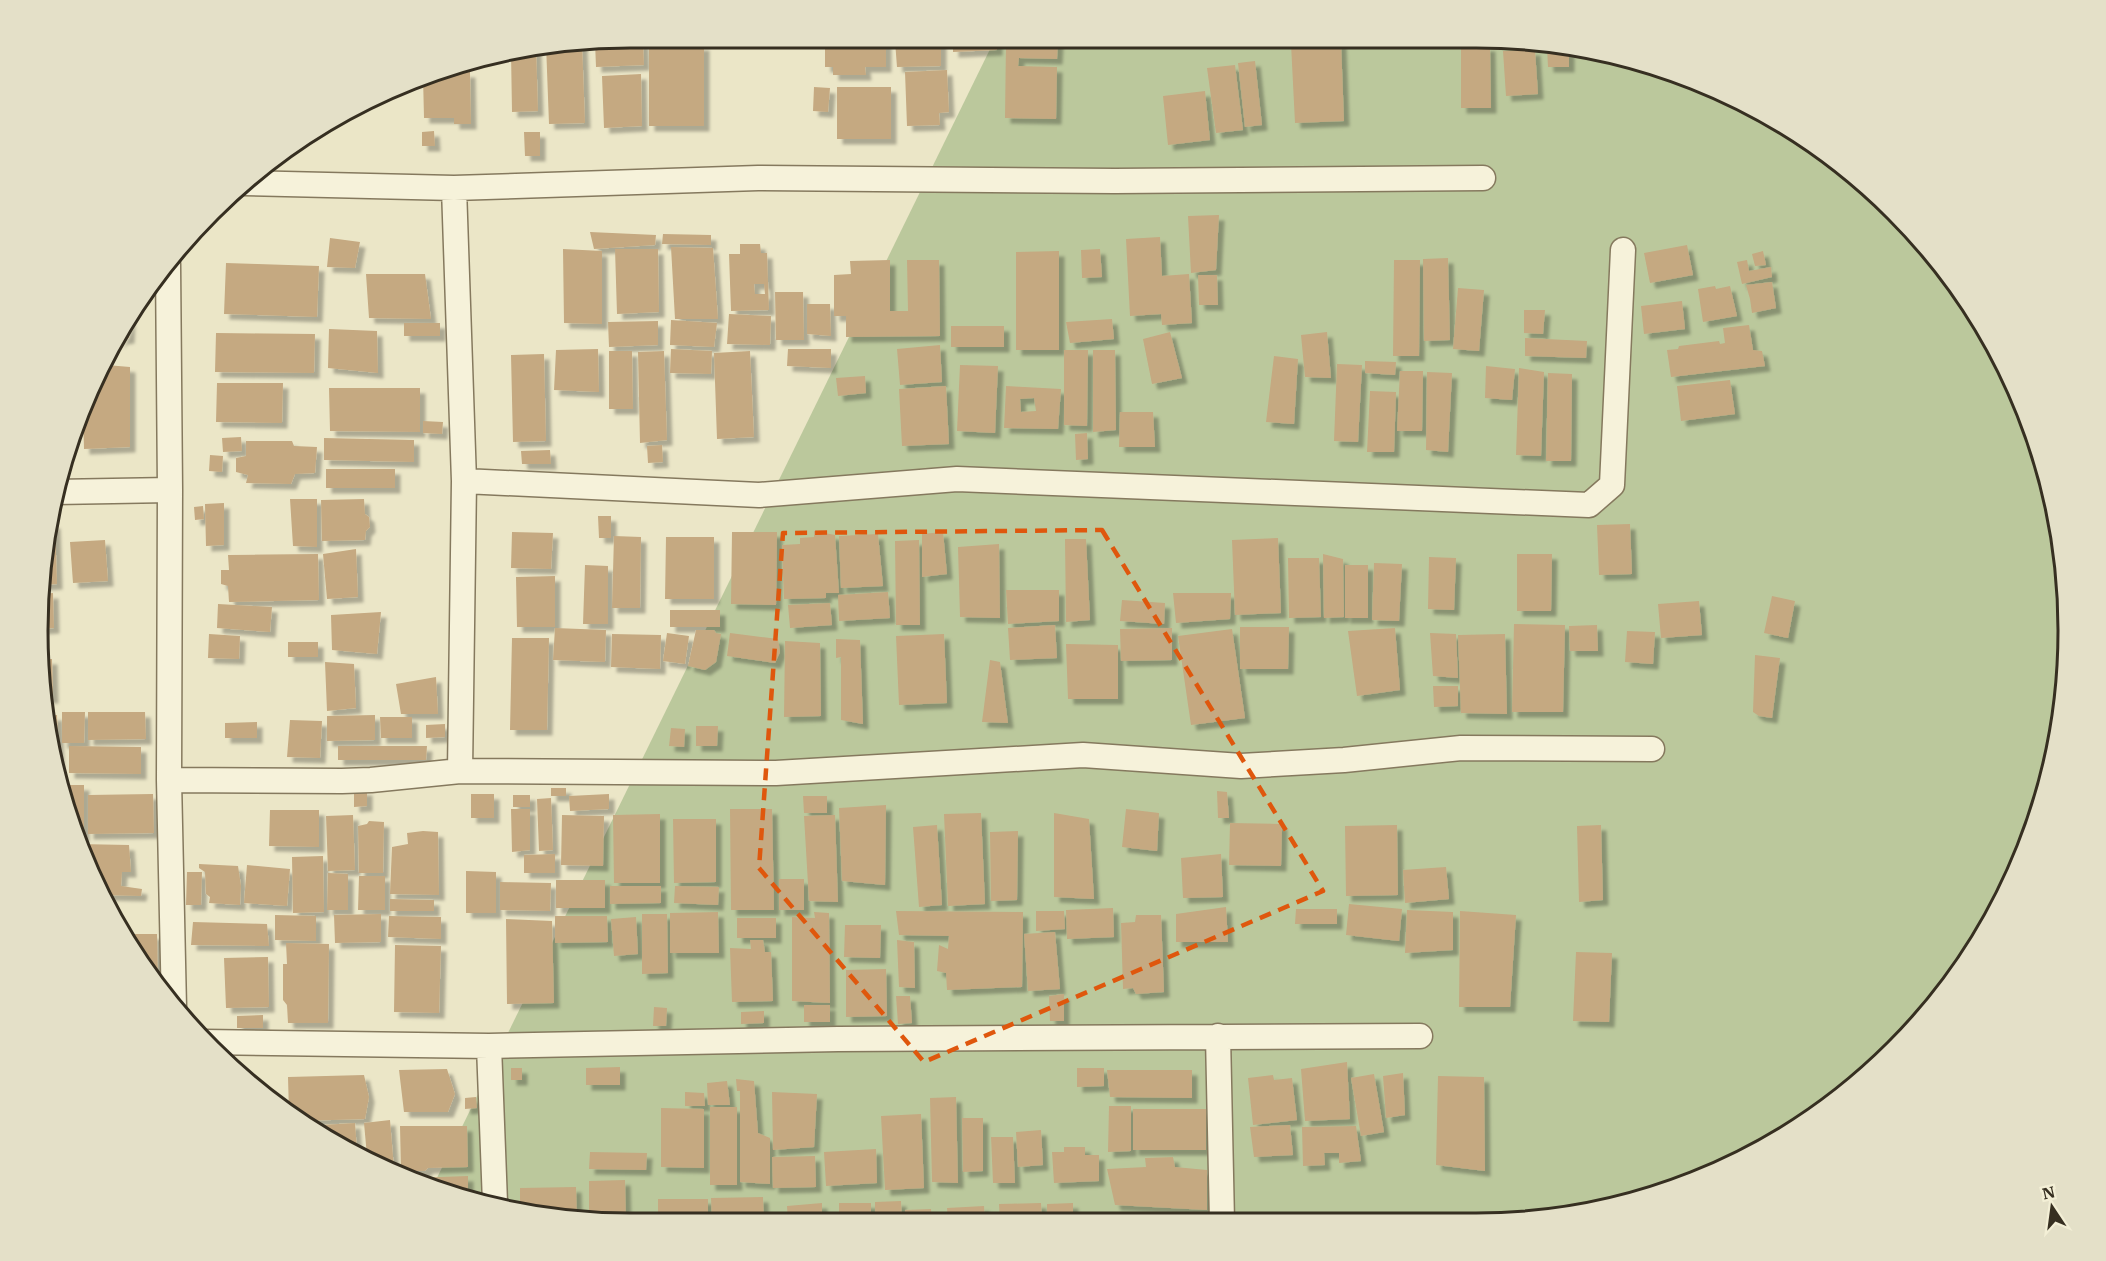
<svg xmlns="http://www.w3.org/2000/svg" width="2106" height="1261" viewBox="0 0 2106 1261" font-family="'IBM Plex Serif',serif">
	<style>
		.green { fill: #bbc89c }
		.building { fill: #c5a981; fill-rule: evenodd; filter: url(#shadow) }
		.lines { fill: none; stroke-linecap: round; stroke-linejoin: round }
		.street-casing { stroke: #85795e; stroke-width: 27 }
		.street { stroke: #f6f2da; stroke-width: 24 }
		.marked { fill: none; stroke: #df570d; stroke-width: 4.5; stroke-dasharray: 12 8; stroke-linejoin: round }
		.rim { fill: none; stroke: #362f21; stroke-width: 3 }
	</style>
	<defs>
		<filter id="shadow"><feDropShadow dx="5.5" dy="5.5" stdDeviation="1.5" flood-color="#0004"/></filter>
	</defs>
	<rect width="100%" height="100%" fill="#ebe6c7"/>
	<!-- green -->
	<path class="green" d="M1515,39l151,30 139,69 90,73 74,90 54,103 34,111 11,116 -11,116 -34,111 -55,102 -101,116 -95,68 -143,59 -114,19h-924l-151,-30 -8,-4 562,-1147z"/>
	<!-- building -->
	<path class="building" d="M886,41v26h-21l1,8h-33v-8h-8v-25z
		M895,41h46v25l-44,1z
		M953,41h44v9l-44,2z
		M1006,41l25,3 1,-3h26l-1,18 -38,-1 -1,8 39,1 -1,52 -51,-1z
		M595,42h48l1,23 -48,2z
		M1341,42l3,79 -49,2 -4,-79z
		M553,43h29l3,80 -36,1 -3,-80z
		M649,45h55v81h-55z
		M1461,46h29l1,62h-30z
		M1553,46l16,4v17h-21l-1,-20z
		M536,47l2,64 -26,1 -1,-60z
		M1535,50l3,44 -32,2 -3,-45z
		M1255,61l7,64 -17,2 -7,-64z
		M1235,65l8,65 -27,3 -9,-65z
		M947,70l2,42 -10,1 1,12 -33,1 -2,-54z
		M470,72l1,52h-17v-6h-30l-1,-42 7,-3z
		M641,74l1,52 -38,2 -2,-52z
		M814,87l16,1 -2,24 -15,-1z
		M837,87h54v52h-54z
		M1205,91l5,49 -42,5 -5,-49z
		M434,131l1,15h-13v-14z
		M524,132h16v24h-15z
		M1219,215l-3,55 -25,3 -3,-57z
		M590,232l66,3 -1,10 -61,4z
		M663,234l48,1v10l-49,-1z
		M1160,237l2,39 27,-2 3,49 -30,2 -1,-11 -31,2 -4,-77z
		M330,238l30,4 -5,26 -28,-1z
		M740,244h20l1,9h6l2,57 -38,1 -2,-57h11zM754,284h10l1,10h-10z
		M1687,245l6,30 -43,8 -6,-30z
		M671,247l42,1 5,71h-43z
		M563,249l39,2v73l-38,-1z
		M615,249h43l1,63 -42,2z
		M1100,249l2,28 -20,1 -1,-28z
		M1059,251v99h-43v-98z
		M1763,251l3,14 -11,1 -3,-12z
		M1448,258l2,82 -26,1 -1,-82z
		M890,260v51h18l-1,-51h32l1,76 -94,1v-21h-12v-41l17,-1 -1,-13z
		M1394,260h26l-1,96h-26z
		M1747,260l2,11 22,-4 1,10 -30,7 -5,-22z
		M226,263l93,3 -2,51 -93,-3z
		M366,274h59l6,45 -62,-1z
		M1198,275h19l1,30h-19z
		M1772,282l4,26 -24,5 -2,-14 -4,-14z
		M1715,286l1,3 14,-3 7,30 -34,6 -5,-33z
		M1458,288l26,2 -5,61 -26,-2z
		M775,292h28l1,48h-28z
		M1682,301l3,28 -41,5 -3,-28z
		M807,304h23l1,32 -24,-2z
		M1524,310h21l-2,24 -19,-1z
		M729,314l42,2 -1,29 -43,-1z
		M130,317l-1,21 -7,1 -4,5z
		M1112,319l2,20 -44,4 -4,-21z
		M671,320l46,3 -3,24 -44,-2z
		M658,321v24l-49,2 -1,-25z
		M404,323h36v13h-36z
		M1749,325l4,25 9,1 3,15 -94,11 -4,-27 11,-1 1,-3 40,-5 1,3 5,-1 -2,-15z
		M951,326h53v21h-53z
		M329,329l48,2 1,42 -50,-5z
		M1170,332l12,46 -30,6 -9,-45z
		M1327,332l4,46 -26,-1 -4,-42z
		M216,333l99,1 -1,39 -99,-1z
		M1525,338l62,3 -1,17 -61,-2z
		M940,345l2,37 -42,3 -3,-36z
		M598,349l1,43 -45,-2 2,-40z
		M671,349l41,2 -1,23 -41,-1z
		M788,349h43v19l-44,-2z
		M1064,350h24l-1,76 -23,-1z
		M1093,350h22l1,80 -23,2z
		M609,351h23l1,58h-24z
		M664,351l3,89 -27,3 -2,-91z
		M750,351l4,86 -37,2 -3,-86z
		M544,354l2,87 -33,1 -2,-87z
		M1274,356l24,3 -4,65 -28,-2z
		M1365,361l31,1 -1,13 -30,-2z
		M1337,364l25,1 -4,77 -24,-1z
		M106,365l24,2v80l-46,2 -1,-37z
		M960,365l38,1 -3,67 -38,-2z
		M1486,366l29,3 -3,31 -27,-2z
		M1519,368l25,4 -3,84 -25,-1z
		M1400,371h23l-1,60h-25z
		M1427,372l25,1 -4,79 -22,-2z
		M1548,373l24,1 -1,87h-25z
		M865,376l1,17 -28,3 -2,-18z
		M1730,380l5,34 -54,7 -4,-35z
		M217,383h66l-1,40 -66,-1z
		M946,386l3,58 -47,2 -3,-57z
		M1006,386l55,3 -3,40 -54,-1zM1034,398l2,13 -15,1 -1,-13z
		M329,388h91v44l-90,-1z
		M1370,391l26,1 -2,60h-27z
		M1120,412h33l2,35h-36z
		M423,421l20,1 -1,12 -19,-1z
		M1087,433l1,26 -12,1 -1,-26z
		M241,437l1,14 -19,1 -1,-14z
		M324,438l90,2v22l-90,-2z
		M246,441h46l2,5 23,1 -2,26 -20,1 -4,10 -45,-1 2,-8 -12,-3v-14l10,-2z
		M662,445l1,17 -15,1 -1,-17z
		M550,450l1,14h-29l-1,-13z
		M210,455l13,1 -1,16 -13,-1z
		M326,469h69v19h-69z
		M290,499h27v48l-24,-1z
		M364,499l1,15 4,3 1,10 -4,4 -1,9 -43,1 -1,-41z
		M224,503v42l-18,1 -1,-42z
		M203,506l1,13 -9,1 -1,-13z
		M598,516h13v22h-12z
		M55,523l2,61 -15,1 6,-61z
		M1630,524l2,50 -33,1 -2,-50z
		M814,531l21,4 4,58h-13v5l-42,1 -2,-54 18,-1v-6l14,-1z
		M512,532l41,1 -2,36 -40,-1z
		M732,532h45l-1,73 -45,-1z
		M943,532l4,42 -25,3v-43z
		M878,534l5,52 -42,2 -2,-52z
		M614,536l27,1 -1,71h-28z
		M666,537h48v62h-49z
		M1278,538l3,75 -46,2 -3,-75z
		M1065,539h21l4,81 -24,2z
		M105,540l3,41 -35,2 -3,-41z
		M919,540l1,85h-24l-1,-84z
		M999,544l1,74 -40,-1 -2,-70z
		M356,549l2,48 -31,2 -4,-45z
		M318,554l1,46 -90,2 -1,-16 -7,-2v-14h8l-1,-15z
		M1323,554l20,5 1,58 -20,1z
		M1517,554h35l-1,57h-34z
		M1429,557l27,1 -2,52 -26,-1z
		M1288,558h31l2,59 -32,1z
		M1374,563l28,1 -3,57 -27,-1z
		M585,565l23,1v58h-25z
		M1345,565h23v53h-23z
		M555,576v51h-38l-1,-50z
		M1006,590h53v31l-51,3z
		M888,592l2,26 -51,3 -1,-26z
		M53,593l1,35 -16,1 3,-35z
		M1173,593h58l-1,26 -54,4z
		M1772,596l23,5 -7,37 -24,-5z
		M1122,600l43,3 -1,21 -44,-3z
		M1699,601l3,34 -41,3 -3,-34z
		M830,603l2,22 -42,3 -2,-23z
		M218,604l54,3 -2,25 -53,-4z
		M670,610h50v17h-50z
		M381,612l-4,42 -45,-4 -1,-35z
		M1514,624l51,1 -2,87h-51z
		M1055,625l2,33 -47,2 -2,-32z
		M1597,625l1,26h-28l-1,-25z
		M1240,627h49l-1,42h-48z
		M555,628l51,2 -1,32 -52,-2z
		M1172,628v32l-51,1 -1,-32z
		M1395,628l5,62 -43,6 -9,-65z
		M1232,629l13,89 -54,7 -13,-89z
		M696,630h18l2,3 5,1 -5,28 -11,8 -17,-4z
		M1627,631l28,1 -2,32 -28,-2z
		M667,633l22,3 -4,28 -22,-3z
		M730,633l48,6 2,13 -5,11 -48,-7z
		M1430,633l26,1 2,44 -25,-2z
		M209,634l31,2 -1,23 -31,-1z
		M612,634l49,1 -1,34 -49,-2z
		M944,634l3,69 -48,2 -3,-69z
		M1505,634l2,80 -46,-1 -3,-78z
		M512,638h37l-2,92h-37z
		M836,639l24,1 3,84 -22,-4v-63l-5,1z
		M785,641l35,2 1,73 -37,1z
		M288,642h30v15h-30z
		M1066,644l52,1v54h-50z
		M1755,655l25,3 -8,60 -13,-2 -6,-4z
		M39,659h13l1,39h-11z
		M990,660l10,2 8,61 -26,-1z
		M325,662l29,2 2,44 -29,3z
		M436,677l2,37h-37l-5,-30z
		M1433,686h25v20l-24,1z
		M62,712h23l-1,31h-22z
		M88,712h57l1,27 -58,1z
		M57,715l2,47h-4l-11,-46z
		M375,715v25l-48,1v-25z
		M380,717h32v21h-31z
		M290,720l32,1 -2,37 -33,-1z
		M257,722v16h-32v-15z
		M445,724v13l-19,1v-13z
		M696,726h22l-1,20h-21z
		M671,728l14,1 -1,18 -15,-1z
		M69,746l72,1v27l-72,-1z
		M338,746h89l-1,14h-88z
		M66,785h18v51h-9l-6,-15 -3,-13z
		M551,788h15v8h-15z
		M354,790h13v16l-13,1z
		M1217,791l10,1 2,26h-11z
		M153,794l1,39 -66,1v-39z
		M471,794h23v24h-23z
		M609,794v15l-39,2 -1,-15z
		M513,795h17v12h-17z
		M803,796h24v17h-23z
		M551,798l2,52 -14,1 -2,-52z
		M886,805l-1,80 -43,-4 -3,-73z
		M511,809h19v41l-18,2z
		M730,809h42l2,101h-43z
		M1126,809l33,4 -2,38 -35,-4z
		M270,810h49v37l-50,-1z
		M981,813l4,91 -37,2 -4,-92z
		M1054,813l35,6 5,80 -40,-2z
		M660,814v69h-46l-1,-68z
		M353,815l2,55 -27,1 -2,-55z
		M562,815l42,1 -1,50 -42,-1z
		M835,815l3,87 -29,-1 -5,-85z
		M673,819h43v63l-42,1z
		M369,821l15,1 -1,51h-24l-1,-47 9,-2z
		M1230,823l52,1 -1,42 -52,-1z
		M937,825l5,80 -23,2 -6,-80z
		M1397,825l1,70 -52,1 -1,-70z
		M1601,825l2,75 -24,2 -2,-76z
		M423,831l15,1 1,63 -49,-1 2,-47 16,-3 -1,-11z
		M1018,831l-1,69 -26,1 -1,-69z
		M78,844l51,1 2,27h-9l-1,14 21,3 -1,7 -41,-1z
		M555,854v19h-31v-18z
		M1221,854l2,43 -40,1 -2,-40z
		M323,856l1,56 -31,1 -1,-56z
		M199,864l39,2 3,20 -1,19 -31,-2 1,-6 -4,-3 -1,-22 -6,-4z
		M247,865l43,4 -3,37 -43,-3z
		M1446,867l3,32 -44,4 -2,-33z
		M466,871l30,1v41h-30z
		M187,872h15l-1,33h-15z
		M328,873l20,1v36h-21z
		M359,876h26v34h-27z
		M779,879h25v31h-25z
		M556,880h49v28h-49z
		M500,882l51,1 -1,28 -50,-1z
		M610,886h51v17l-51,1z
		M675,886l44,1 -1,18 -44,-2z
		M390,899l44,1v11h-44z
		M1349,904l53,5 -3,32 -53,-6z
		M1226,907l2,35h-52v-28z
		M1113,908l1,29 -47,2 -1,-29z
		M1296,909h41v15h-42z
		M1407,910l46,2v38l-48,3z
		M896,911l127,1 -1,75 -75,3 -1,-17 -9,-2 2,-26 9,4 1,-13 -50,-1z
		M1036,911h28l1,18 -29,2z
		M1460,911l56,4 -6,92h-51z
		M718,912l1,41h-49v-40z
		M814,912l15,1 1,90 -38,-2v-84l23,1z
		M381,914v28l-46,1 -1,-28z
		M642,914h25l1,59 -26,1z
		M275,915l41,1v25l-41,-1z
		M1136,915h25l3,77 -28,2 -3,-6 -10,1 -2,-66 14,-1z
		M389,916l52,1v22l-53,-2z
		M555,916h52l1,26 -53,1z
		M636,917l2,37 -24,2 -3,-37z
		M737,918h39v20h-39z
		M506,919l46,2 2,82 -47,1z
		M193,922l74,2 2,22 -78,-1z
		M845,925h36l-1,33 -36,-1z
		M1055,932l5,57 -32,2 -4,-57z
		M131,934h26l1,54 -28,-45z
		M750,940h13l2,12h6l2,49 -41,1 -2,-54 21,1z
		M897,940l17,2 1,46 -16,-1z
		M286,943l43,1 -1,79h-40l-1,-18 -4,-5v-36h4z
		M395,945l46,1 -2,67 -45,-1z
		M1576,952l36,1 -3,69 -36,-1z
		M268,957l1,50 -43,1 -2,-50z
		M886,969l1,47 -41,1v-47z
		M1064,994v27h-14l-1,-25z
		M896,996h14l2,27 -14,1z
		M804,1005h26v17h-26z
		M654,1007l13,1 -1,18h-13z
		M764,1011v12l-23,1v-12z
		M263,1015v13h-26v-12z
		M1347,1062l3,57 -45,2 -4,-52z
		M620,1067v18h-34v-17z
		M511,1068h11v12h-11z
		M1077,1068h27v18l-27,1z
		M447,1069l8,25 -7,18h-44l-5,-42z
		M1107,1070h85v28l-82,-1z
		M1403,1073l2,42 -19,3 -3,-42z
		M1374,1074l10,58 -23,4 -10,-58z
		M364,1075l5,22 -4,22 -67,2 -9,-7 -1,-37z
		M1273,1075l1,5 18,-2 5,42 -44,5 -5,-47z
		M1438,1076l46,1 1,94 -49,-6z
		M736,1079l18,2 4,52 12,5v46l-30,-2v-91h-3z
		M727,1081l3,24h-22l-1,-22z
		M685,1092l19,1 1,13h-20z
		M772,1092l45,2 -3,53 -41,3z
		M476,1097l1,11 -12,1v-11z
		M956,1097l2,86 -26,-1 -2,-84z
		M1109,1106h22v45l-23,1z
		M710,1107h27v78h-27z
		M661,1108l43,1v59l-43,-1z
		M1133,1109h73v41h-73z
		M921,1114l3,74 -39,2 -4,-74z
		M962,1118h21v53l-20,1z
		M390,1120l4,49 -27,-13 -3,-33z
		M355,1123l2,28 -51,-25z
		M1290,1125l3,30 -39,2 -4,-30z
		M400,1126h67l1,41 -40,1 -3,3h-24z
		M1356,1126l5,35 -22,2v-10h-15l1,12 -22,1 -1,-39z
		M1041,1130l2,35 -25,2 -2,-35z
		M991,1137h22l2,46h-22z
		M1064,1147h21v8h14v26l-45,2 -2,-31h12z
		M876,1149l1,34 -51,3 -2,-34z
		M590,1152l57,1 -1,17 -57,-1z
		M815,1156l1,31 -43,1 -1,-31z
		M1173,1157l2,10 32,3v40l-92,-5 -8,-36 39,-2 -1,-9z
		M468,1176v22l-28,-6 -29,-14z
		M625,1180l1,42h-31l-6,-3v-38z
		M576,1187l1,32 -57,-11v-20z
		M763,1197l1,25h-52l-1,-24z
		M658,1199h50v23h-50z
		M901,1201l1,21h-27v-20z
		M822,1203v19h-34l-1,-16z
		M839,1203h32v19h-32z
		M1041,1203l1,19h-42l-1,-18z
		M1073,1203v19h-26v-18z
		M984,1206l1,16h-37l-1,-14z
		M931,1209l1,13h-27v-12z
		M1108,1212l54,1v9h-54z"/>
	<g class="lines">
		<!-- street casing -->
		<g class="street-casing">
			<path id="street" d="M244,183l210,5 304,-10 357,3 368,-3
				M454,188l10,293 -4,290
				M168,264l2,226 -1,290 5,228
				M464,481l295,14 198,-16 632,26 23,-20 11,-235
				M55,492l115,-2
				M169,780l173,1 29,-1 89,-9 316,2 307,-18 158,11 103,-6 117,-12 191,1
				M1218,1036l4,186
				M204,1042l285,4 349,-7 582,-3
				M489,1046l6,157"/>
		</g>
		<!-- street -->
		<use href="#street" class="street"/>
	</g>
	<!-- marked area -->
	<path class="marked" d="M1102,530l221,361 -399,171 -165,-194 24,-335z"/>
	<!-- crop -->
	<path d="M0 0H2106V1261H0ZM630 48H1476A582 582 0 0 1 2058 630V631A582 582 0 0 1 1476 1213H630A582 582 0 0 1 48 631V630A582 582 0 0 1 630 48Z" fill="#e4e0c8" fill-rule="evenodd"/>
	<path class="rim" d="M630 48H1476A582 582 0 0 1 2058 630V631A582 582 0 0 1 1476 1213H630A582 582 0 0 1 48 631V630A582 582 0 0 1 630 48Z"/>
	<!-- north arrow -->
	<g transform="translate(2052 1207) rotate(347)" stroke="#f3efd6" stroke-width="4.5" paint-order="stroke">
	<path d="M0-4.5L10 22L0 15L-10 22Z" fill="#362f21"/>
	<text y="-9" font-size="16" font-weight="bold" text-anchor="middle" fill="#362f21">N</text>
	</g>
</svg>
